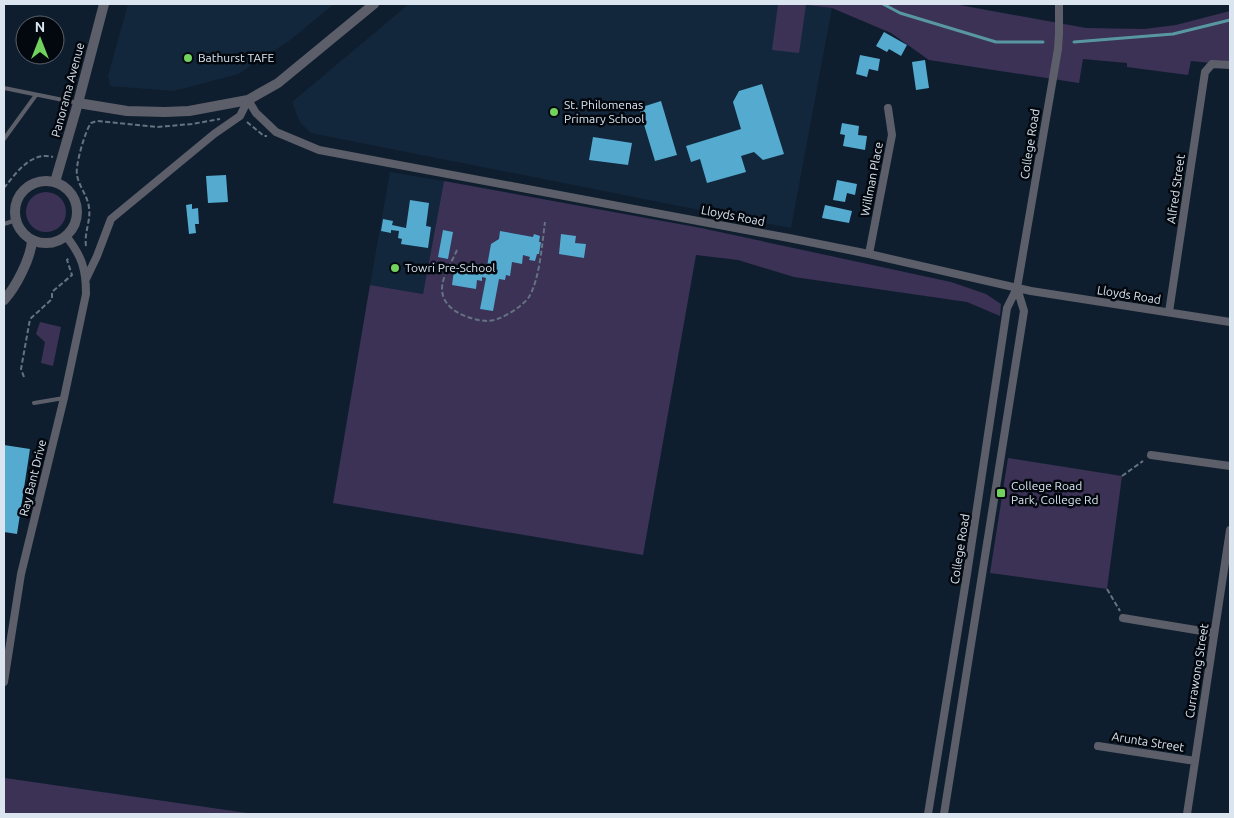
<svg xmlns="http://www.w3.org/2000/svg" width="1234" height="818" viewBox="0 0 1234 818" font-family="Ubuntu,sans-serif">
	<style>
		.built { fill: #13273c }
		.green { fill: #3b3256 }
		.lines { fill: none; stroke-linecap: round; stroke-linejoin: round }
		.stream { stroke: #5897a2; stroke-width: 3 }
		.building { fill: #54aacf }
		.path { stroke: #657280; stroke-width: 2; stroke-dasharray: 5 2.5; stroke-linecap: butt }
		.service { stroke: #5c5f69; stroke-width: 4 }
		.minor { stroke: #5c5f69; stroke-width: 8 }
		.tertiary { stroke: #5c5f69; stroke-width: 10 }
		.poi-dot { fill: #71d35e; stroke: #03080f; stroke-width: 2 }
		.labels { text-anchor: middle; stroke-width: 5; stroke-linejoin: round; paint-order: stroke }
		.poi-label { font-size: 12px; fill: #dbe5f0; stroke: #03080f; text-anchor: start }
		.street-label { font-size: 12px; fill: #dbe5f0; stroke: #03080f }
	</style>
	<rect width="100%" height="100%" fill="#0f1e2e"/>
	<!-- built -->
	<path class="built" d="M128,4h206l-45,37 -51,33 -64,17 -64,-5 -2,-10z
		M409,4h383l40,4 -41,220 -480,-95 -11,-11 -8,-20z
		M390,172l54,9 -21,113 -53,-9z"/>
	<!-- green -->
	<path class="green" d="M778,4h176l132,24 58,1 32,-4 54,-14v54l-39,-4 -3,14 -61,-8v-4l-44,-4 -4,24 -150,-23 -38,-27 -59,-25 -26,-3 -7,48 -27,-3z
		M444,181l257,47 250,54 35,12 15,10 -1,12 -33,-14 -173,-25 -56,-17 -42,-5 -53,300 -310,-52 37,-218 53,9z
		M26 212a20 20 0 1 1 40 0a20 20 0 1 1-40 0Z
		M40,322l21,5 -8,39 -12,-3 4,-21 -9,-8z
		M1008,458l114,18 -15,113 -117,-16z
		M4,778h1l249,36h-250z"/>
	<g class="lines">
		<!-- stream -->
		<path class="stream" d="M883,4l17,9 96,29h47
			M1074,42l99,-8 57,-14"/>
	</g>
	<!-- building -->
	<path class="building" d="M884,32l23,13 -6,11 -12,-7 -2,3 -11,-6z
		M860,55l20,4 -2,12 -9,-2 -2,8 -11,-3z
		M925,60l4,28 -13,2 -4,-28z
		M762,84l22,70 -21,6 -9,-8 -13,4 5,16 -39,11 -7,-24 -9,3 -5,-16 55,-17 -8,-27 6,-11z
		M661,101l16,54 -22,6 -16,-53z
		M842,123l17,3 -1,9 9,1 -2,14 -22,-4 2,-11 -5,-1z
		M593,137l39,6 -4,22 -39,-5z
		M226,175l2,27 -20,1 -2,-27z
		M837,180l20,4 -2,11 -8,-2 -2,9 -12,-2z
		M410,200l19,3 -3,23 5,1 -3,21 -27,-4 1,-5 -4,-1 1,-7 -8,-1v3l-10,-2 2,-12 10,2 -1,4 14,3z
		M192,204v5l6,-1 1,16h-4l1,9 -7,1 -3,-29z
		M825,205l27,6 -3,12 -27,-5z
		M443,230l10,2 -5,27 -10,-2z
		M500,231l33,6 1,-3 6,2 -1,6h2l-2,12h-2l-2,7 -6,-1 1,-3 -7,-2 -1,9 -10,-2 -2,14 -4,-1 -1,5 -6,-1 -6,32 -13,-2 6,-31 -4,-1v4l-5,-1 -1,9 -24,-4 2,-15 24,5 -1,-6 4,-2 3,1v4h2l5,-28 8,-5z
		M561,234l15,2 -1,7 11,1 -2,14 -25,-4z
		M4,445l26,4 -13,85 -13,-2z"/>
	<g class="lines">
		<!-- path -->
		<path class="path" d="M247,122l17,14h3
			M4,188c12,-15 27,-37 49,-31
			M86,246c-2,-14 5,-25 3,-38 -1,-12 -10,-21 -12,-33 -2,-9 8,-44 14,-52l6,-2 60,6 35,-3 28,-5
			M457,250c-5,12 -15,26 -15,39 0,21 27,31 45,32 13,0 35,-14 42,-24 11,-19 13,-53 16,-75
			M24,377l-3,-8 9,-50 22,-20v-7l20,-17 -5,-15 3,-3
			M1122,476l21,-15
			M1107,589l13,22"/>
		<!-- service -->
		<path class="service" d="M4,88l74,15
			M4,139l32,-44
			M4,224l12,-4
			M34,403l30,-5"/>
		<!-- minor -->
		<path class="minor" d="M248,100l8,13 20,19 43,18 470,88 80,16 162,37 199,31
			M869,254l23,-119 -4,-27
			M86,279l11,-23 14,-37 103,-85 26,-18 8,-16
			M1169,312l36,-240 7,-8 18,1
			M1151,455l79,11
			M1123,618l91,15
			M4,682l17,-108 43,-176 22,-104c0,-25 -4,-38 -20,-58
			M1098,746l97,15
			M928,814l39,-240 40,-266 10,-20 41,-239 1,-16v-29
			M944,814l80,-503 -7,-23
			M1187,814l43,-284"/>
		<!-- tertiary -->
		<path class="tertiary" d="M78,103l49,8 38,1 24,-1 59,-11 30,-17 96,-79
			M15 212a31 31 0 1 1 62 0a31 31 0 1 1-62 0Z
			M55,182l23,-79 26,-99
			M4,300c12,-13 27,-42 28,-60"/>
	</g>
	<!-- markers -->
	<g class="poi-dot">
		<circle cx="188" cy="58" r="5"/>
		<circle cx="554" cy="112" r="5"/>
		<circle cx="395" cy="268" r="5"/>
		<rect x="996" y="488" width="10" height="10" rx="2.5"/>
	</g>
	<g class="labels">
		<!-- poi labels -->
		<g class="poi-label">
			<text x="198" y="62">Bathurst TAFE</text>
			<text x="564" y="109">St. Philomenas<tspan x="564" dy="14">Primary School</tspan></text>
			<text x="405" y="272">Towri Pre-School</text>
			<text x="1011" y="490">College Road<tspan x="1011" dy="14">Park, College Rd</tspan></text>
		</g>
		<!-- street labels -->
		<g class="street-label">
			<text transform="translate(68 90) rotate(-75)" y="4">Panorama Avenue</text>
			<text transform="translate(1030 144) rotate(-81)" y="4">College Road</text>
			<text transform="translate(872 179) rotate(-79)" y="4">Willman Place</text>
			<text transform="translate(1176 189) rotate(-82)" y="4">Alfred Street</text>
			<text transform="translate(733 216) rotate(11)" y="4">Lloyds Road</text>
			<text transform="translate(1129 295) rotate(9)" y="4">Lloyds Road</text>
			<text transform="translate(33 478) rotate(-76)" y="4">Ray Bant Drive</text>
			<text transform="translate(960 549) rotate(-81)" y="4">College Road</text>
			<text transform="translate(1197 671) rotate(-81)" y="4">Currawong Street</text>
			<text transform="translate(1148 742) rotate(9)" y="4">Arunta Street</text>
		</g>
	</g>
	<!-- border -->
	<rect width="1234" height="818" fill="none" stroke="#dbe5f0" stroke-width="10"/>
	<!-- north arrow -->
	<g transform="translate(40 40)"><circle r="24" fill="#03080f" stroke="#596069"/>
	<path d="M0-4L9 19L0 12L-9 19Z" fill="#71d35e"/>
	<text y="-8" font-size="14" font-weight="bold" text-anchor="middle" fill="#dbe5f0">N</text>
	</g>
</svg>
